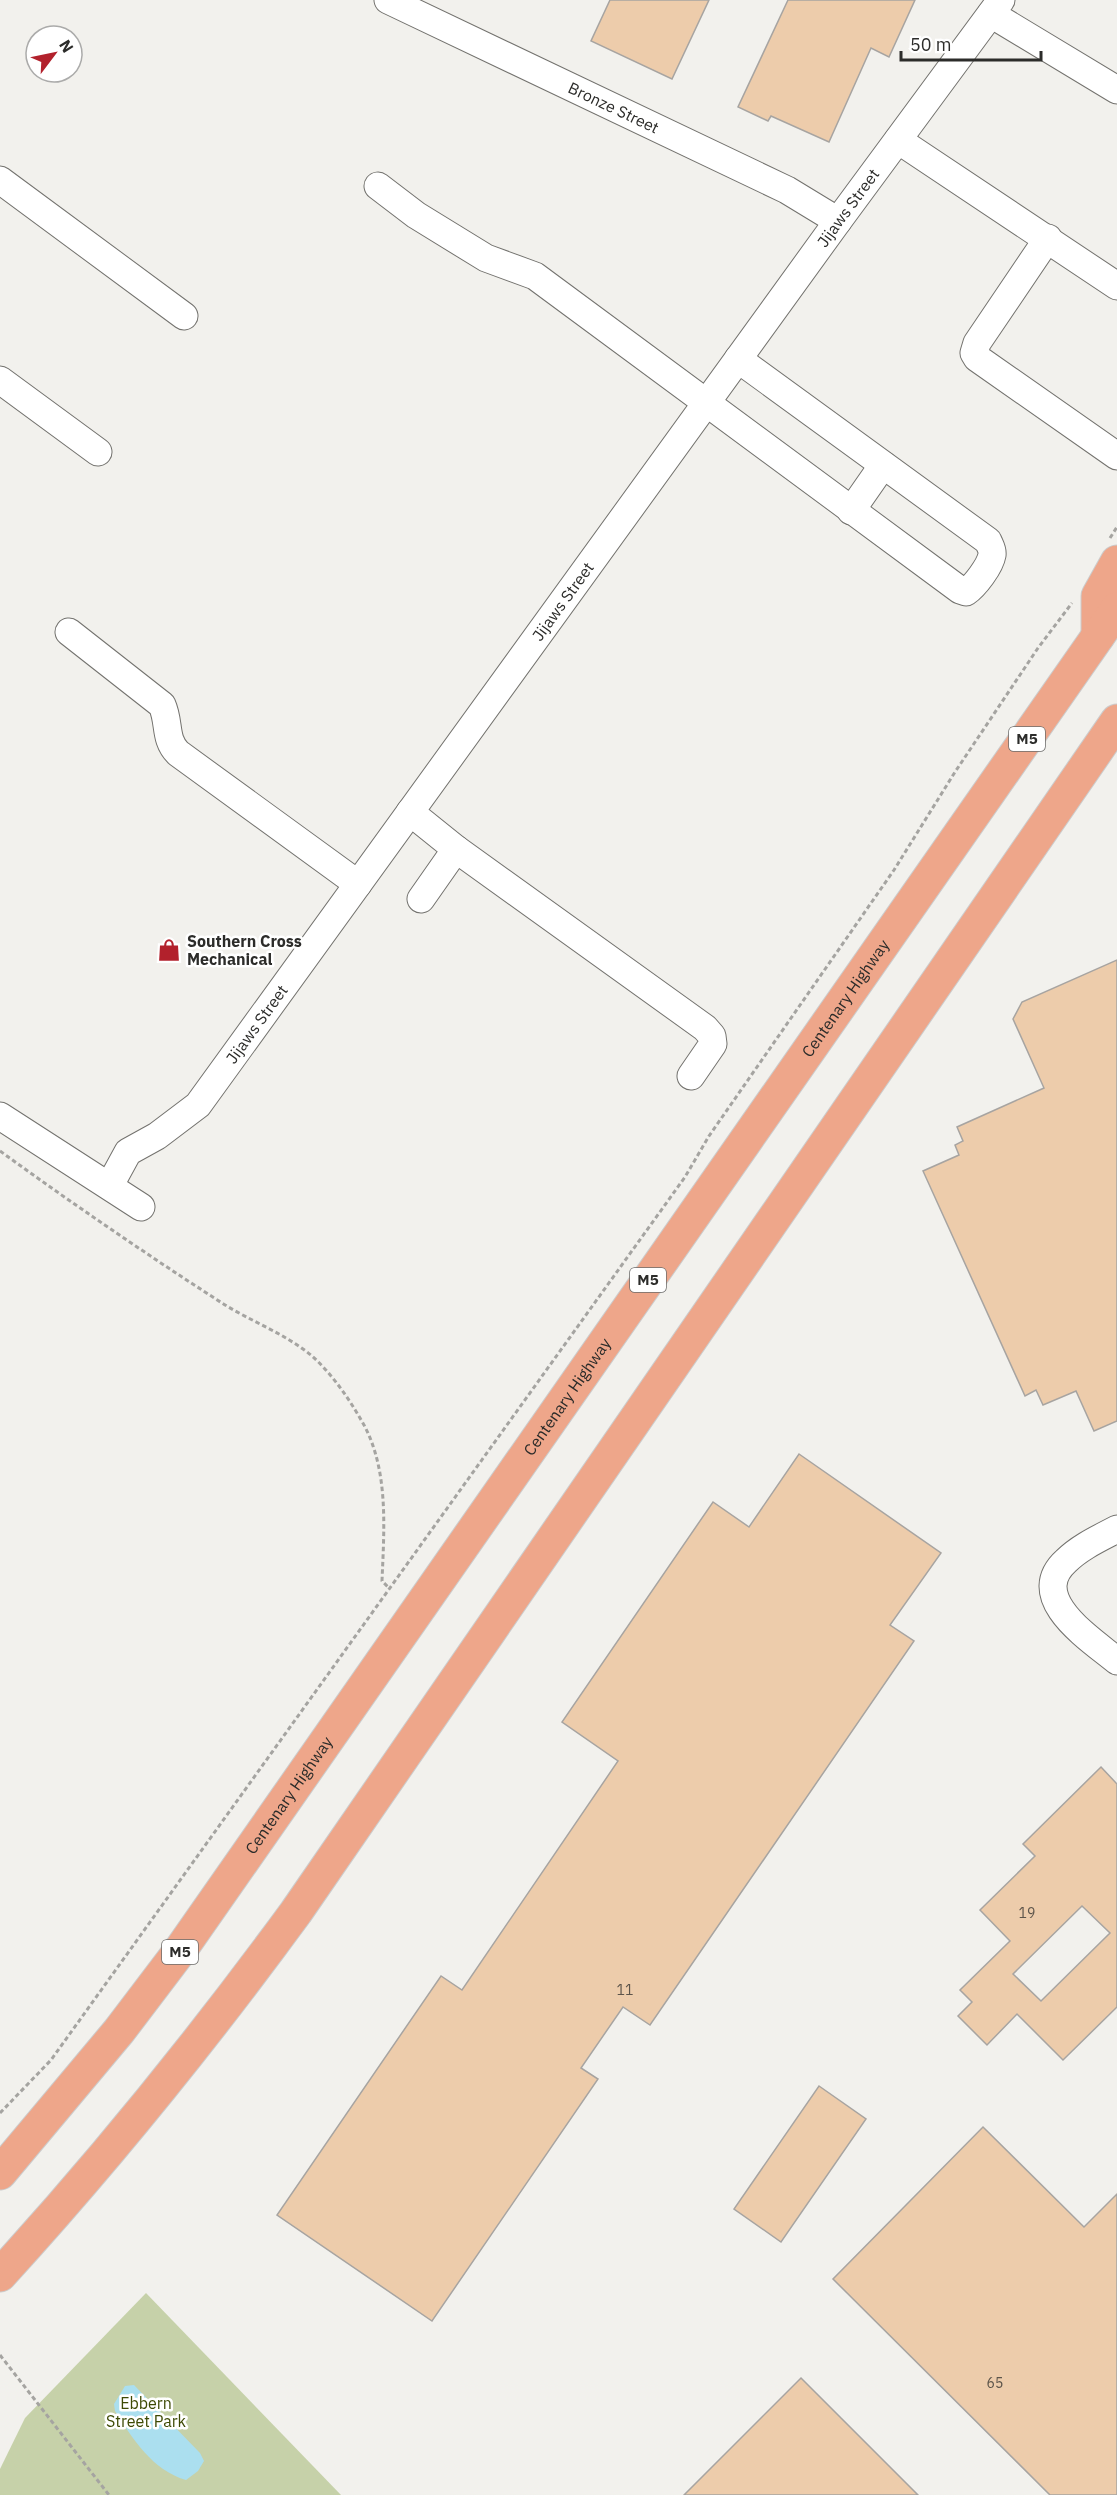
<svg xmlns="http://www.w3.org/2000/svg" width="1117" height="2495" viewBox="0 0 1117 2495" font-family="'IBM Plex Sans',sans-serif">
	<style>
		.green { fill: #c6d1a9 }
		.water { fill: #abdfef }
		.building { fill: #edccab; stroke: #a7a4a1; stroke-width: 1.5; fill-rule: evenodd }
		.lines { fill: none; stroke-linecap: round; stroke-linejoin: round }
		.minor-casing { stroke: #73726e; stroke-width: 29 }
		.highway-casing { stroke: #ccc; stroke-width: 35 }
		.path { stroke: #a5a4a1; stroke-width: 3; stroke-dasharray: 4.5 3; stroke-linecap: butt }
		.minor { stroke: #fff; stroke-width: 27 }
		.highway { stroke: #eea68a; stroke-width: 33 }
		.labels { text-anchor: middle; stroke-width: 5; stroke-linejoin: round; paint-order: stroke }
		.number-label { font-size: 14px; fill: #5c544a }
		.shield { fill: #fff; stroke: #6b6b6a; stroke-width: 1.5 }
		.shield-label { font-size: 15px; font-weight: bold; fill: #2c2c2a }
		.street-label { font-size: 16px; fill: #2c2c2a; stroke: #fff }
		.poi-label { font-size: 16px; font-weight: bold; fill: #2c2c2a; stroke: #fff; text-anchor: start }
		.park-label { font-size: 16px; fill: #3d4904; stroke: #fff }
	</style>
	<rect width="100%" height="100%" fill="#f2f1ed"/>
	<!-- green -->
	<path class="green" d="M146,2293l195,202h-341v-26l25,-51z"/>
	<!-- water -->
	<path class="water" d="M134,2385l66,68 4,8 -6,10 -12,9c-34,-10 -53,-41 -71,-69l-1,-7 11,-18z"/>
	<!-- building -->
	<path class="building" d="M610,0h99l-37,79 -81,-38z
		M788,0h127l-26,57 -18,-9 -42,94 -58,-26 -3,5 -30,-14z
		M1117,960v461l-23,10 -18,-40 -33,14 -7,-15 -11,6 -102,-225 36,-16 -4,-10 8,-4 -6,-14 87,-39 -31,-69 9,-17z
		M799,1454l142,99 -51,72 24,16 -264,384 -27,-18 -42,61 17,11 -166,242 -155,-106 164,-239 21,14 156,-229 -56,-39 151,-220 36,25z
		M1101,1767l16,17v223l-54,53 -46,-46 -30,31 -29,-29 14,-14 -12,-12 50,-49 -30,-31 55,-54 -12,-12zM1082,1906l28,27 -69,68 -28,-27z
		M819,2086l47,33 -85,123 -47,-33z
		M983,2127l101,100 33,-33v301h-67l-217,-216z
		M801,2378l117,117h-234z"/>
	<g class="lines">
		<!-- minor casing -->
		<g class="minor-casing">
			<g id="minor">
				<path id="s1" d="M388,0l399,190 51,31"/>
				<path d="M991,14l126,76"/>
				<path d="M898,140l219,146"/>
				<path d="M0,180l184,136"/>
				<path d="M378,186l38,29 70,43 49,18 425,314 6,2c9,-6 24,-26 26,-37 1,-5 -2,-9 -4,-14l-250,-182"/>
				<path d="M1048,238l-71,105 -3,10 3,5 140,98"/>
				<path d="M0,380l98,72"/>
				<path d="M851,511l32,-46"/>
				<path d="M69,632l93,73c8,18 2,34 16,48l180,131"/>
				<path d="M410,812l46,37 -35,50"/>
				<path d="M456,849l249,179 7,8 1,8 -22,32"/>
				<path d="M0,1116l141,91"/>
				<path id="s2" d="M110,1185l18,-33 29,-16 41,-31 640,-884 163,-221"/>
				<path d="M1117,1529c-17,9 -37,18 -51,32 -41,37 26,79 51,100"/>
			</g>
		</g>
		<!-- highway casing -->
		<g class="highway-casing">
			<g id="highway">
				<path d="M1098,636v-40l19,-34"/>
				<path id="s3" d="M0,2173l119,-142 60,-79 938,-1343"/>
				<path d="M0,2275c106,-116 203,-236 296,-363l821,-1191"/>
			</g>
		</g>
		<!-- path -->
		<path class="path" d="M1110,538l7,-11
			M0,1151c73,53 146,103 222,152 28,18 64,31 90,53 21,19 38,44 52,69 25,47 20,105 18,156l8,8
			M0,2113l51,-53 634,-883 24,-41 185,-266 61,-98 83,-124 34,-45
			M0,2355l109,140"/>
		<!-- minor -->
		<use href="#minor" class="minor"/>
		<!-- highway -->
		<use href="#highway" class="highway"/>
	</g>
	<!-- icons -->
	<defs>
		<g id="shop-bare" transform="scale(1.8)"><path d="M-5-2.5h2.3a2.7 3.5 0 0 1 5.4 0H5L5.5 6h-11ZM-1.5-2.5h3a1.5 2.3 0 0 0-3 0Z" fill="#b2212c" stroke="#fff" stroke-width="2.5" paint-order="stroke"/></g>
	</defs>
	<g fill-rule="evenodd">
		<use href="#shop-bare" x="169" y="950"/>
	</g>
	<g class="labels">
		<!-- number labels -->
		<g class="number-label">
			<text x="1027" y="1918">19</text>
			<text x="625" y="1995">11</text>
			<text x="995" y="2388">65</text>
		</g>
		<!-- shield labels -->
		<g class="shield">
			<rect x="1009" y="727" width="36" height="24" rx="4.5"/>
			<rect x="630" y="1268" width="36" height="24" rx="4.5"/>
			<rect x="162" y="1940" width="36" height="24" rx="4.5"/>
		</g>
		<g class="shield-label">
			<text x="1027" y="744">M5</text>
			<text x="648" y="1285">M5</text>
			<text x="180" y="1957">M5</text>
		</g>
		<!-- street labels -->
		<g class="street-label">
			<text dy="6" stroke="none"><textPath href="#s1" startOffset="250">Bronze Street</textPath></text>
			<text dy="6" stroke="none"><textPath href="#s2" startOffset="1230">Jijaws Street</textPath></text>
			<text dy="6" stroke="none"><textPath href="#s2" startOffset="744">Jijaws Street</textPath></text>
			<text dy="6" stroke="none"><textPath href="#s3" startOffset="1448">Centenary Highway</textPath></text>
			<text dy="6" stroke="none"><textPath href="#s2" startOffset="222">Jijaws Street</textPath></text>
			<text dy="6" stroke="none"><textPath href="#s3" startOffset="962">Centenary Highway</textPath></text>
			<text dy="6" stroke="none"><textPath href="#s3" startOffset="476">Centenary Highway</textPath></text>
		</g>
		<!-- poi labels -->
		<g class="poi-label">
			<text x="187" y="947">Southern Cross<tspan x="187" dy="18">Mechanical</tspan></text>
		</g>
		<!-- park labels -->
		<g class="park-label">
			<text x="146" y="2409">Ebbern<tspan x="146" dy="18">Street Park</tspan></text>
		</g>
	</g>
	<!-- north arrow -->
	<g transform="translate(54 54) rotate(58)"><circle r="28" fill="#ffffff" stroke="#ababaa" stroke-width="1.5"/>
	<path d="M0-4.5L10 22L0 15L-10 22Z" fill="#b2212c"/>
	<text y="-9" font-size="16" font-weight="bold" text-anchor="middle" fill="#2c2c2a">N</text>
	</g>
	<!-- scale -->
	<path d="M901 51v9h140v-9" fill="none" stroke="#2c2c2a" stroke-width="3"/>
	<text x="910" y="51" font-size="18" fill="#2c2c2a" stroke="#ffffff" stroke-width="4.5" paint-order="stroke">50 m</text>
</svg>
